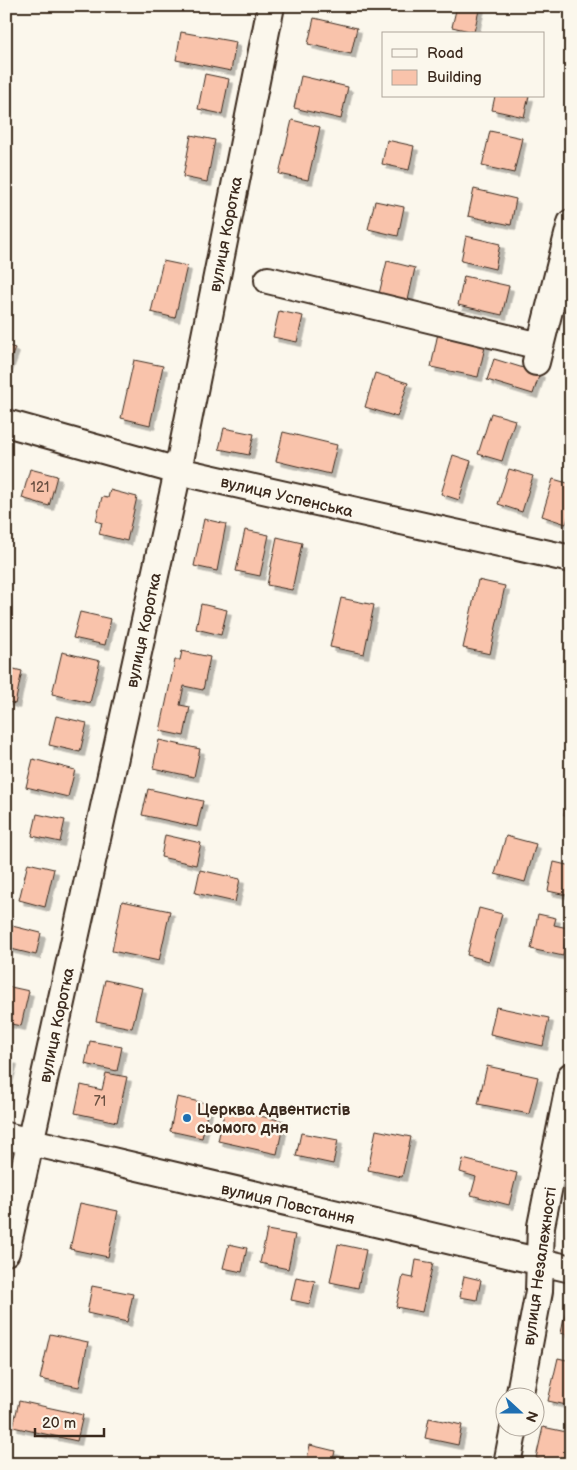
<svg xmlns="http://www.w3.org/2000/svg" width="577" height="1470" viewBox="0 0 577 1470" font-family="'Balsamiq Sans',sans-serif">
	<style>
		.building { fill: #f9c3ab; stroke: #3b2a1e; filter: url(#shadow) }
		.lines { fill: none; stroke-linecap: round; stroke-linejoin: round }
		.minor-casing { stroke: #3b2a1e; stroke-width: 30 }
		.minor { stroke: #fbf7ec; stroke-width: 26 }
		.poi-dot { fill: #1f6fb2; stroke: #fbf7ec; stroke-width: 2 }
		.labels { text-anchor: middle; stroke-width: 5; stroke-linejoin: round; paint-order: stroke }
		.number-label { font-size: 14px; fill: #6a5041 }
		.street-label { font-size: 16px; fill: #3b2a1e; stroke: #fbf7ec }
		.poi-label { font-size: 16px; font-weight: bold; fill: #3b2a1e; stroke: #fbf7ec; text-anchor: start }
	</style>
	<defs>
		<filter id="shadow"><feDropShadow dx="4.5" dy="4.5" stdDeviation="0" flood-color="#0004"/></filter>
	</defs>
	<rect width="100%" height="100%" fill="#fbf7ec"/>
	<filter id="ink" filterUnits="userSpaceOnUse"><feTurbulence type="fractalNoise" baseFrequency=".02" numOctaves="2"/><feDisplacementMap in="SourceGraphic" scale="10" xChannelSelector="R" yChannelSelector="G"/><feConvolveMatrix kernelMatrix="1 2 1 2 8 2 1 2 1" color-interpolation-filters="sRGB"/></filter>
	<g filter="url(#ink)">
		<!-- building -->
		<path class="building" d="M457,6h23l-6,26 -22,-5z
			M314,18l43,10 -6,26 -43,-10z
			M181,32l55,10 -5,29 -55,-11z
			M205,74l24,5 -7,35 -24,-5z
			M301,76l47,11 -7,32 -47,-11z
			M495,96h34l-5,21 -32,-7z
			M292,120l28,7 -12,53 -29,-6z
			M490,131l32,7 -8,35 -32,-7z
			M191,135l24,5 -8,42 -24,-5z
			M387,140l27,6 -5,24 -27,-6z
			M474,189l42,10 -5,26 -43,-9z
			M375,201l29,6 -6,29 -30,-7z
			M466,236l34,8 -5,25 -34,-8z
			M163,261l24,5 -12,52 -24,-6z
			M387,261l28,7 -8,37 -29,-7z
			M464,276l45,10 -7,29 -44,-10z
			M279,311l24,5 -6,26 -24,-5z
			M438,333l48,10 -8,34 -47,-10z
			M6,345l9,3 -9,24z
			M494,359l46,14 -7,21 -46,-14z
			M134,360l29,6 -13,59 -29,-7z
			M375,373l33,10 -11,34 -32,-10z
			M491,413l24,7 -13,41 -24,-7z
			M224,428l30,6 -5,21 -30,-6z
			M283,432l54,13 -7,29 -54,-13z
			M453,455l18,6 -12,39 -18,-6z
			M30,469l27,7 -8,30 -27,-8z
			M509,469l24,7 -11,36 -24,-8z
			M553,479l18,5v24l-5,16 -24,-8z
			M110,490l27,7 -10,44 -28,-7 3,-11 -6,-2 6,-24 6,1z
			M204,519l22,5 -9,47 -23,-5z
			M245,530l24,5 -9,41 -24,-5z
			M277,537l25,6 -10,47 -25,-5z
			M478,580l27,6 -15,68 -27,-6z
			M341,598l33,7 -10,49 -34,-7z
			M201,604l26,6 -6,25 -25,-6z
			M80,612l31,7 -6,26 -32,-7z
			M182,651l28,6 -7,33 -19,-4 -4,19 10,2 -6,29 -24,-5 15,-71h5z
			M62,652l38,9 -10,42 -38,-9z
			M6,667l16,4 -7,33 -9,-3z
			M56,716l31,7 -7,29 -31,-7z
			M159,740l41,9 -6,28 -41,-9z
			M33,759l42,11 -7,27 -42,-10z
			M571,781v35l-7,-1z
			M148,789l55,12 -6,26 -55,-12z
			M37,814l28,6 -5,22 -28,-6z
			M165,835l36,8 -5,22 -35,-8z
			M506,836l30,8 -11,38 -30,-8z
			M554,862l17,4v30l-23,-5z
			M28,863l26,6 -9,38 -26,-7z
			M200,870l40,9 -5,23 -40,-9z
			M122,901l48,10 -11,50 -47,-10z
			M479,908l23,6 -13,47 -22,-6z
			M538,914l18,4 -2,7 14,3 -5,28 -32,-7z
			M12,926l29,7 -5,22 -29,-7z
			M105,980l37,8 -10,40 -36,-7z
			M6,986l23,5 -8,35 -15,-3z
			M496,1007l53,11 -6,28 -53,-12z
			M90,1041l32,6 -5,24 -32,-7z
			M6,1059l7,1 -7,26z
			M487,1066l51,11 -9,37 -51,-10z
			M106,1073l21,4 -10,45 -42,-9 6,-28 21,5z
			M177,1097l32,7 -7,34 -32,-7z
			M225,1109l59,12 -7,33 -59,-13z
			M376,1130l35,7 -9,40 -34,-7z
			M301,1133l37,7 -5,24 -37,-8z
			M463,1159l54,14 -8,32 -38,-10 5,-18 -16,-5z
			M80,1203l38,8 -10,46 -38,-8z
			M267,1230l28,5 -7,34 -28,-6z
			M229,1244l18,4 -5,24 -19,-4z
			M338,1244l28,6 -8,38 -28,-6z
			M416,1260l17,3 -11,49 -26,-5 7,-31 10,2z
			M464,1276l17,4 -4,20 -17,-3z
			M296,1277l19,4 -5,23 -19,-4z
			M92,1286l41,8 -6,28 -40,-9z
			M570,1290h1v46l-10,-3z
			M50,1334l38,8 -9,45 -39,-8z
			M558,1358l13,3v45l-23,-5z
			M19,1401l64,14 -6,26 -64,-14z
			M429,1418l33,7 -4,20 -33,-7z
			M543,1427l28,6v31h-25v-3l-10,-3z
			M310,1445l25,6 -3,13h-26z"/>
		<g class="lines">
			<!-- minor casing -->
			<g class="minor-casing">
				<path id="minor" d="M268,280l272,66
					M536,362l35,-139
					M6,423l172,48 393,88
					M6,1136l565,133
					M6,1252l172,-781 93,-465
					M519,1398l20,-107 2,-65 30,-150
					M507,1464l7,-36"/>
			</g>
			<!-- minor -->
			<use href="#minor" class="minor"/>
		</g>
	</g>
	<!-- markers -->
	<circle class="poi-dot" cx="187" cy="1118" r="5"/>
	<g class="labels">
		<!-- number labels -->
		<g class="number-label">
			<text x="40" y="492">121</text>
			<text x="100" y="1106">71</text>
		</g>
		<!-- street labels -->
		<g class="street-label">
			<text transform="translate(225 234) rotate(-79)" y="6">вулиця Коротка</text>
			<text transform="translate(287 496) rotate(13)" y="6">вулиця Успенська</text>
			<text transform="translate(143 630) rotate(-78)" y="6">вулиця Коротка</text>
			<text transform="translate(56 1025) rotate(-78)" y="6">вулиця Коротка</text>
			<text transform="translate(288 1203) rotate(13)" y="6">вулиця Повстання</text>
			<text transform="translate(539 1266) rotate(-82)" y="6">вулиця Незалежності</text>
		</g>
		<!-- poi labels -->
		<g class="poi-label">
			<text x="197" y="1115">Церква Адвентистів<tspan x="197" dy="18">сьомого дня</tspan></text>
		</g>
	</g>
	<!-- margin -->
	<rect width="577" height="1470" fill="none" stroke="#fbf7ec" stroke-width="25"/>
	<rect x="12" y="12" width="552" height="1445" fill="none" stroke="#3b2a1e" stroke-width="2" filter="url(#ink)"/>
	<!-- legend -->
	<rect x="382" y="32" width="162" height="65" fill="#fbf7ec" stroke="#aea59a"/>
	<rect x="392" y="49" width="25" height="8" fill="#fbf7ec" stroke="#aea59a"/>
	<text x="427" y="58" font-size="15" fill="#3b2a1e">Road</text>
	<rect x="392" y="70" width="25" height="15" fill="#f9c3ab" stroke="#aea59a"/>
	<text x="427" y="82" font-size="15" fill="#3b2a1e">Building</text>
	<!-- north arrow -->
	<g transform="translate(520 1412) rotate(111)"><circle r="24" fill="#fbf7ec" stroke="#aea59a"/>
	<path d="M0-4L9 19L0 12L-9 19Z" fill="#1f6fb2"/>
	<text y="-8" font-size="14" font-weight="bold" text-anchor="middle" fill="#3b2a1e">N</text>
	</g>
	<!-- scale -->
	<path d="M35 1428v8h69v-8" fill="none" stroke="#3b2a1e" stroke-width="2.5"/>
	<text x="42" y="1428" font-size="15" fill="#3b2a1e" stroke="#fbf7ec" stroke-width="4" paint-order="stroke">20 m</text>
</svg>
